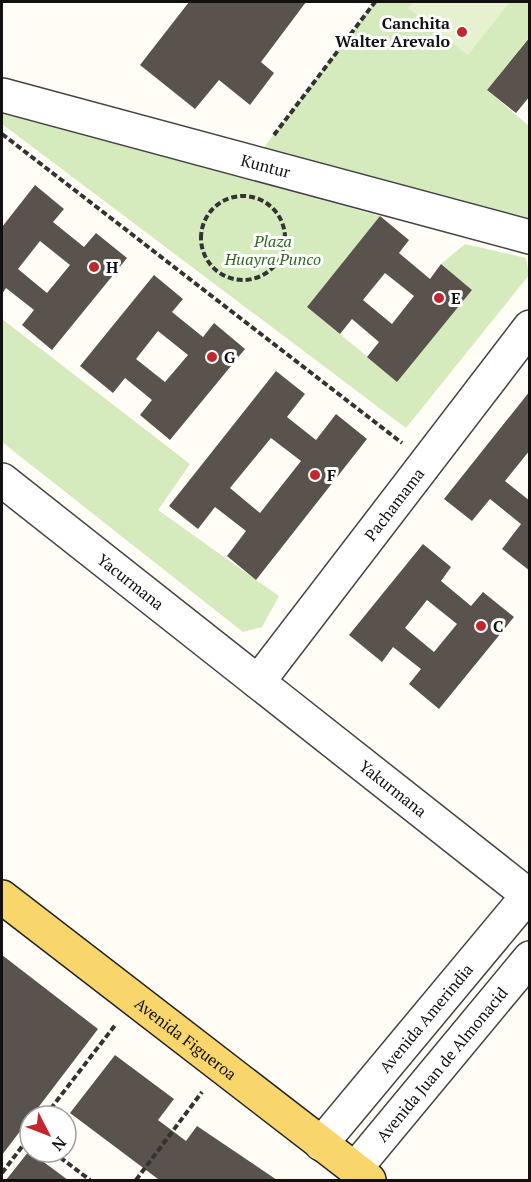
<svg xmlns="http://www.w3.org/2000/svg" width="531" height="1182" viewBox="0 0 531 1182" font-family="'PT Serif',serif">
	<style>
		.green { fill: #d5ebbd }
		.pitch { fill: #e6f2cf }
		.building { fill: #5a524d; fill-rule: evenodd }
		.lines { fill: none; stroke-linecap: round; stroke-linejoin: round }
		.minor-casing { stroke: #444; stroke-width: 36 }
		.major-casing { stroke: #222; stroke-width: 36 }
		.path { stroke: #333; stroke-width: 4; stroke-dasharray: 6 3; stroke-linecap: butt }
		.minor { stroke: #fff; stroke-width: 33 }
		.major { stroke: #f9d66b; stroke-width: 33 }
		.poi-dot { fill: #c4262e; stroke: #fff; stroke-width: 2 }
		.labels { text-anchor: middle; stroke-width: 6; stroke-linejoin: round; paint-order: stroke }
		.poi-label { font-size: 16px; font-weight: bold; fill: #111; stroke: #fff; text-anchor: start }
		.street-label { font-size: 16px; fill: #111; stroke: #fff }
		.park-label { font-size: 16px; font-style: italic; fill: #2f6b1f; stroke: #fff }
	</style>
	<rect width="100%" height="100%" fill="#fffdf5"/>
	<!-- green -->
	<path class="green" d="M375,2h154v35l-42,53 42,36v110l-277,-73z
		M2,112l378,104 -73,91 90,74 75,-91 -31,-26 24,-20 61,14 3,17 -123,153 -404,-304z
		M2,319l188,145 -32,46 121,86 -17,31 -19,5 -241,-190z"/>
	<!-- pitch -->
	<path class="pitch" d="M413,2h97l-42,53 -60,-47z"/>
	<!-- building -->
	<path class="building" d="M189,2h117l-45,60 13,11 -24,32 -31,-25 -24,29 -55,-44z
		M530,37v59l-14,17 -29,-23z
		M35,185l29,24 -11,13 31,25 12,-14 31,25 -75,92 -30,-25 12,-15 -28,-22 -4,6v-67zM40,241l30,24 -23,28 -29,-24z
		M380,216l29,24 -10,13 31,26 11,-15 31,26 -75,92 -30,-25 12,-15 -27,-23 -12,15 -33,-27zM385,273l29,23 -22,28 -29,-24z
		M154,275l29,24 -11,13 31,25 11,-14 31,26 -75,91 -30,-25 12,-15 -27,-22 -12,15 -33,-27zM158,331l30,24 -23,27 -29,-23z
		M276,371l29,23 -18,23 29,23 20,-26 31,25 -111,141 -29,-24 19,-25 -31,-24 -17,22 -29,-23zM271,438l30,23 -41,52 -30,-25z
		M530,391v59l-25,31 25,20v70l-28,-22 19,-25 -31,-25 -18,22 -28,-22z
		M423,544l28,23 -10,14 30,25 12,-14 31,25 -75,92 -30,-25 12,-15 -28,-22 -11,15 -33,-27zM427,600l30,24 -23,28 -29,-24z
		M2,955l96,74 -96,126z
		M115,1055l59,44 -16,21 28,21 11,-15 80,54h-120l1,-1 -88,-66z
		M29,1151l1,1 38,28h-62z"/>
	<g class="lines">
		<!-- minor casing -->
		<g class="minor-casing">
			<g id="minor">
				<path id="s1" d="M2,95l528,142"/>
				<path id="s2" d="M2,480l526,415"/>
				<path id="s3" d="M258,682l272,-355"/>
				<path id="s4" d="M321,1144l209,-251"/>
				<path id="s5" d="M355,1169l175,-211"/>
			</g>
		</g>
		<!-- major casing -->
		<g class="major-casing">
			<g id="major">
				<path id="s6" d="M2,897l367,283"/>
			</g>
		</g>
		<!-- path -->
		<path class="path" d="M2,134l400,309
			M274,135l101,-133
			M201 238a42 42 0 1 1 84 0a42 42 0 1 1-84 0Z
			M45,1116l71,-92
			M53,1152l37,28
			M2,1173l28,-37
			M136,1180l66,-88"/>
		<!-- minor -->
		<use href="#minor" class="minor"/>
		<!-- major -->
		<use href="#major" class="major"/>
	</g>
	<!-- markers -->
	<g class="poi-dot">
		<circle cx="462" cy="32" r="6"/>
		<circle cx="94" cy="267" r="6"/>
		<circle cx="439" cy="298" r="6"/>
		<circle cx="212" cy="357" r="6"/>
		<circle cx="315" cy="475" r="6"/>
		<circle cx="481" cy="626" r="6"/>
	</g>
	<g class="labels">
		<!-- poi labels -->
		<g class="poi-label">
			<text x="450" y="29" text-anchor="end">Canchita<tspan x="450" dy="18">Walter Arevalo</tspan></text>
			<text x="106" y="273">H</text>
			<text x="451" y="304">E</text>
			<text x="224" y="363">G</text>
			<text x="327" y="481">F</text>
			<text x="493" y="632">C</text>
		</g>
		<!-- street labels -->
		<g class="street-label">
			<text dy="6" stroke="none"><textPath href="#s1" startOffset="273">Kuntur</textPath></text>
			<text dy="6" stroke="none"><textPath href="#s3" startOffset="224">Pachamama</textPath></text>
			<text dy="6" stroke="none"><textPath href="#s2" startOffset="164">Yacurmana</textPath></text>
			<text dy="6" stroke="none"><textPath href="#s2" startOffset="498">Yakurmana</textPath></text>
			<text dy="6" stroke="none"><textPath href="#s4" startOffset="164">Avenida Amerindia</textPath></text>
			<text dy="6" stroke="none"><textPath href="#s6" startOffset="232">Avenida Figueroa</textPath></text>
			<text dy="6" stroke="none"><textPath href="#s5" startOffset="136">Avenida Juan de Almonacid</textPath></text>
		</g>
		<!-- park labels -->
		<g class="park-label">
			<text x="273" y="247">Plaza<tspan x="273" dy="18">Huayra Punco</tspan></text>
		</g>
	</g>
	<!-- border -->
	<rect width="531" height="1182" fill="none" stroke="#111111" stroke-width="6"/>
	<!-- north arrow -->
	<g transform="translate(48 1134) rotate(132)"><circle r="28" fill="#ffffff" stroke="#a0a0a0" stroke-width="1.5"/>
	<path d="M0-4.5L10 22L0 15L-10 22Z" fill="#c4262e"/>
	<text y="-9" font-size="16" font-weight="bold" text-anchor="middle" fill="#111111">N</text>
	</g>
</svg>
